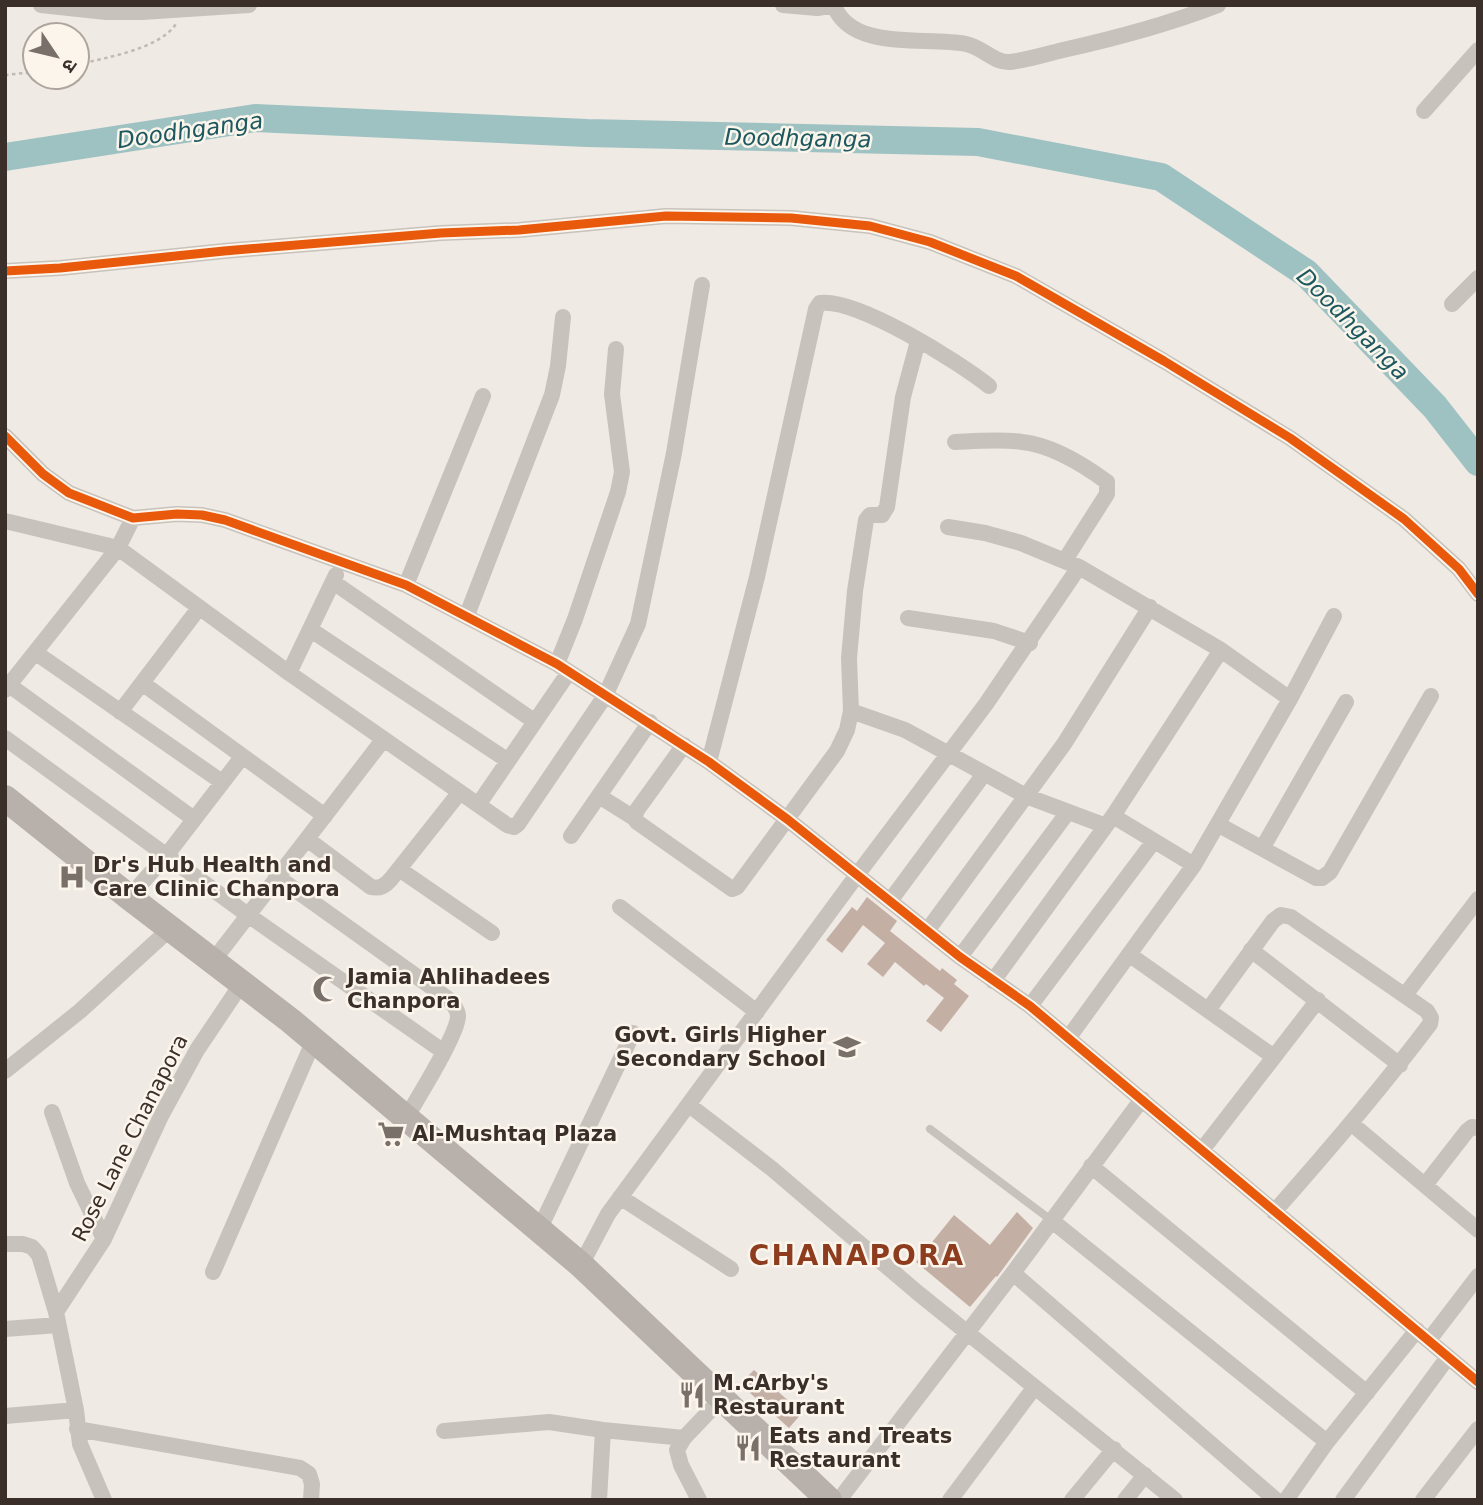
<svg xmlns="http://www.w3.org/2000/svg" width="1483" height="1505" viewBox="0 0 1483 1505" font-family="'DejaVu Sans','Noto Sans Devanagari',sans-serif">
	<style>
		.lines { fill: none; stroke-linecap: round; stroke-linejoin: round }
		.river { stroke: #9ec1c2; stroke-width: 28 }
		.building { fill: #c4afa5 }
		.path { stroke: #c1bab4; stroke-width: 2.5; stroke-dasharray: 3.5 3.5; stroke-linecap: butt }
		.service { stroke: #c8c2bc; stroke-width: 8 }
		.minor { stroke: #c8c2bc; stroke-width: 16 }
		.primary { stroke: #b7b0ab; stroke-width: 26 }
		.cycleway-casing { stroke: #fbf5ec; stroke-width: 13 }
		.cycleway { stroke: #e8590c; stroke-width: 9 }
		.labels { text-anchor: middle; stroke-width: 5; stroke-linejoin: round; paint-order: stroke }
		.poi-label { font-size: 21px; font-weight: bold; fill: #3a2f29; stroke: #fbf5ec; text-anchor: start }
		.street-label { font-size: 21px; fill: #3a2f29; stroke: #fbf5ec }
		.water-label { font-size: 23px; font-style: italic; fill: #1c585f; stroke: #fbf5ec }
		.district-label { font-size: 28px; font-weight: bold; letter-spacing: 2px; fill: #8e3c1e; stroke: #fbf5ec }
	</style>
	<rect width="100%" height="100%" fill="#efeae4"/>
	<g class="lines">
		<!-- river -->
		<path class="river" d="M5,157l250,-39 332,15 391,9 183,35 145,96 129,134 43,55"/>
	</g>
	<!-- building -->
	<path class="building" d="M867,897l30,24 -7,10 50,40 2,-3 15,12 -3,4 15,12 -28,36 -15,-11 18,-23 -18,-14 -2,2 -29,-24 -12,15 -16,-13 18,-21 -22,-18 -21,28 -16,-13 26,-33 5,4z
		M1017,1212l16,16 -36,49 -1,-1 -26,31 -54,-45 38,-47 36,30z
		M754,1370l48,43 -13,15 -49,-44z"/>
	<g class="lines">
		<!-- path -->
		<path class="path" d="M77,65c29,-8 81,-15 99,-41
			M5,75l30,-3"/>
		<!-- service -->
		<path class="service" d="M930,1129l121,91"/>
		<!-- minor -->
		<path class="minor" d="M41,5l65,7h36l107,-7
			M783,5l34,3 19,-3
			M834,6c19,46 92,30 132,38 16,3 28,19 44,18 18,-2 36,-8 53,-12 54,-12 103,-25 155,-45
			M1424,111l54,-61
			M5,271l55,-3 164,-17 217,-18 78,-3 147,-14 125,2 79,8 60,16 86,34 148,85 126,77 114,81 55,50 19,25
			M1452,304l26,-26
			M5,436l38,38 26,19 64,25 44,-4 25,1 23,5 181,65 151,79 152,98 78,57 173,138 70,49 448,376
			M955,442c22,-1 45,-3 67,0 29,3 62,23 85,40v12l-42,66
			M5,521l113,27 171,125 218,152 7,2 4,-3 87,-128 33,-72 36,-171 28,-168
			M948,527l37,6 36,10 58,24 142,83 69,49
			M333,582l201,139
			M406,585l77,-189
			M467,615l85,-220 6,-29 5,-49
			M908,618l86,13 36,12
			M311,630l196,130
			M36,653l186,129
			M557,664l18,-45 43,-127 4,-20 -10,-78 4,-45
			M289,673l47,-98
			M142,683l183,133
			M9,685l185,134
			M5,690l113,-142 15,-30
			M851,711l54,19 121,66 80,30
			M120,712l79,-104
			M5,738l243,177 196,137
			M684,745l-47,65 -3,8 3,4 95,67 5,-2 100,-136 10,-21 4,-19 -2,-53 6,-67 11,-71 4,-5h12l5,-8 16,-110 15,-56
			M709,762l48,-185 59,-268 4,-6c37,-5 139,59 169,83
			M599,796l35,22
			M478,805l91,-133
			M1113,816l81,49
			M1219,825l97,53h6l8,-6 101,-176
			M571,836l79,-114
			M307,839l64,48c9,2 14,-1 20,-8l69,-87
			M1263,847l83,-145
			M399,869l93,64
			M276,876l175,125c3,5 7,9 7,15 0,18 -41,83 -52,102
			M129,897l37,-41 76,-99
			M890,901l94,-127
			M620,907l137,105
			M927,931l137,-187 86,-137
			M1251,950l149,115
			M1130,955l144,102
			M960,957l108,-145
			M213,961l170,-221
			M993,981l120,-165 108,-166
			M1405,995l73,-96
			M1030,1006l124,-165
			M1208,1010l65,-89 8,-6 10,2 136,94 4,7 -1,6c-49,65 -102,127 -156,188
			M1069,1037l125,-172 96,-166 44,-83
			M5,1071l75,-60 91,-83
			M689,1105l82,63 147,125 257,207
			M52,1112l25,71 27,56
			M1352,1124l126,106
			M1202,1150l116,-150
			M1091,1166l276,227
			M1425,1185l42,-54 5,-4 6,1
			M620,1197l111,72
			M1051,1220l276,222
			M539,1230l94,-197
			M5,1244h18l9,3 7,8 17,57 20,98 4,34 24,56
			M581,1265l27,-51 249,-339 129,-171 93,-137
			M213,1272l101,-232
			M1013,1273l263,227
			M56,1312l48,-73 57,-123 36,-66 45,-67
			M5,1329l53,-4
			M1429,1340l49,-64
			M5,1416l71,-6
			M77,1429l223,39 9,6 3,10 -1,16
			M444,1431l105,-9 54,8 81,8
			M599,1500l4,-70
			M699,1500l-18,-35 -4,-15 7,-12 38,-40
			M839,1500l174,-227 129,-174
			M950,1500l84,-112
			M1072,1500l42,-51
			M1125,1500l20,-25
			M1286,1500l41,-58 90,-112
			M1343,1500l105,-143
			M1423,1500l55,-71"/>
		<!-- primary -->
		<path class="primary" d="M5,798l124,99 162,124 290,244 248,235"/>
		<!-- cycleway casing -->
		<g class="cycleway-casing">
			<path id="cycleway" d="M5,271l55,-3 164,-17 217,-18 78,-3 147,-14 125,2 79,8 60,16 86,34 148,85 126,77 114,81 55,50 19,25
				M5,436l38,38 26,19 64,25 44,-4 25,1 23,5 181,65 151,79 152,98 78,57 173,138 70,49 448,376"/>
		</g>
		<!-- cycleway -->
		<use href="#cycleway" class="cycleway"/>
	</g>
	<!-- icons -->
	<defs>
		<g id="hospital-bare" transform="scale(2.1)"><path d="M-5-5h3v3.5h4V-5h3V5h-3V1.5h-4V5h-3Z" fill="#79706a" stroke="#fbf5ec" stroke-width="2.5" paint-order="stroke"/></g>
		<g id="mosque-bare" transform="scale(2.1)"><path d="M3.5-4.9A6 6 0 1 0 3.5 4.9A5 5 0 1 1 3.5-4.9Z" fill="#79706a" stroke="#fbf5ec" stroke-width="2.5" paint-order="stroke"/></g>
		<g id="school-bare" transform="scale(2.1)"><path d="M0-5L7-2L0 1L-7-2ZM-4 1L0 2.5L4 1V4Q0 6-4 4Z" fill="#79706a" stroke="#fbf5ec" stroke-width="2.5" paint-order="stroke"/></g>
		<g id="supermarket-bare" transform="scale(2.1)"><path d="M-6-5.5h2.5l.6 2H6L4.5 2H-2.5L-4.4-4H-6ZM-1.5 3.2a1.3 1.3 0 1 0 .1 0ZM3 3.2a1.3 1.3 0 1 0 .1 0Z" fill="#79706a" stroke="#fbf5ec" stroke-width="2.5" paint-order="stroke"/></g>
		<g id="restaurant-bare" transform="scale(2.1)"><path d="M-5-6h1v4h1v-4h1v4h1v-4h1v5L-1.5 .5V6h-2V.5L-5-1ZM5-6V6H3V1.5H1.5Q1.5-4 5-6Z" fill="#79706a" stroke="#fbf5ec" stroke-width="2.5" paint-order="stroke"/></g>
	</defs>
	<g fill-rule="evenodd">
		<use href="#hospital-bare" x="72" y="877"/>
		<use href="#mosque-bare" x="326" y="989"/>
		<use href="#school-bare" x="847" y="1047"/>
		<use href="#supermarket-bare" x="391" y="1134"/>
		<use href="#restaurant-bare" x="692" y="1395"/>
		<use href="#restaurant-bare" x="748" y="1448"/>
	</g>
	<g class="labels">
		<!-- poi labels -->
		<g class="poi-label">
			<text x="93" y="872">Dr's Hub Health and<tspan x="93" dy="24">Care Clinic Chanpora</tspan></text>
			<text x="347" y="984">Jamia Ahlihadees<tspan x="347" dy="24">Chanpora</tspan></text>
			<text x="826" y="1042" text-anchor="end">Govt. Girls Higher<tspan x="826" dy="24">Secondary School</tspan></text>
			<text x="412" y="1141">Al-Mushtaq Plaza</text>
			<text x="713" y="1390">M.cArby's<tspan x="713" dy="24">Restaurant</tspan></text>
			<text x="769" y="1443">Eats and Treats<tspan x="769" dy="24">Restaurant</tspan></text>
		</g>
		<!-- street labels -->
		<g class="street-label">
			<text transform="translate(130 1138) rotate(-63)" y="7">Rose Lane Chanapora</text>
		</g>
		<!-- water labels -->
		<g class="water-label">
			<text transform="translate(190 130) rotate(-8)" y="8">Doodhganga</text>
			<text transform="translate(798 138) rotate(1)" y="8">Doodhganga</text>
			<text transform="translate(1353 324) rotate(45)" y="8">Doodhganga</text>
		</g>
		<!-- district labels -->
		<g class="district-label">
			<text x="857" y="1265">CHANAPORA</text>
		</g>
	</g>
	<!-- border -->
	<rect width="1483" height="1505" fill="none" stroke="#3a2f29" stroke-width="14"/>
	<!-- north arrow -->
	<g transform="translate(56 56) rotate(125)"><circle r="33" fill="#fbf5ec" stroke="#aea69e" stroke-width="2"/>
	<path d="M0-5L12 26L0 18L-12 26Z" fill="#79706a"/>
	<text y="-10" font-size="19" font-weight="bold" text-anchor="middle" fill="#3a2f29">उ</text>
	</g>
</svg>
